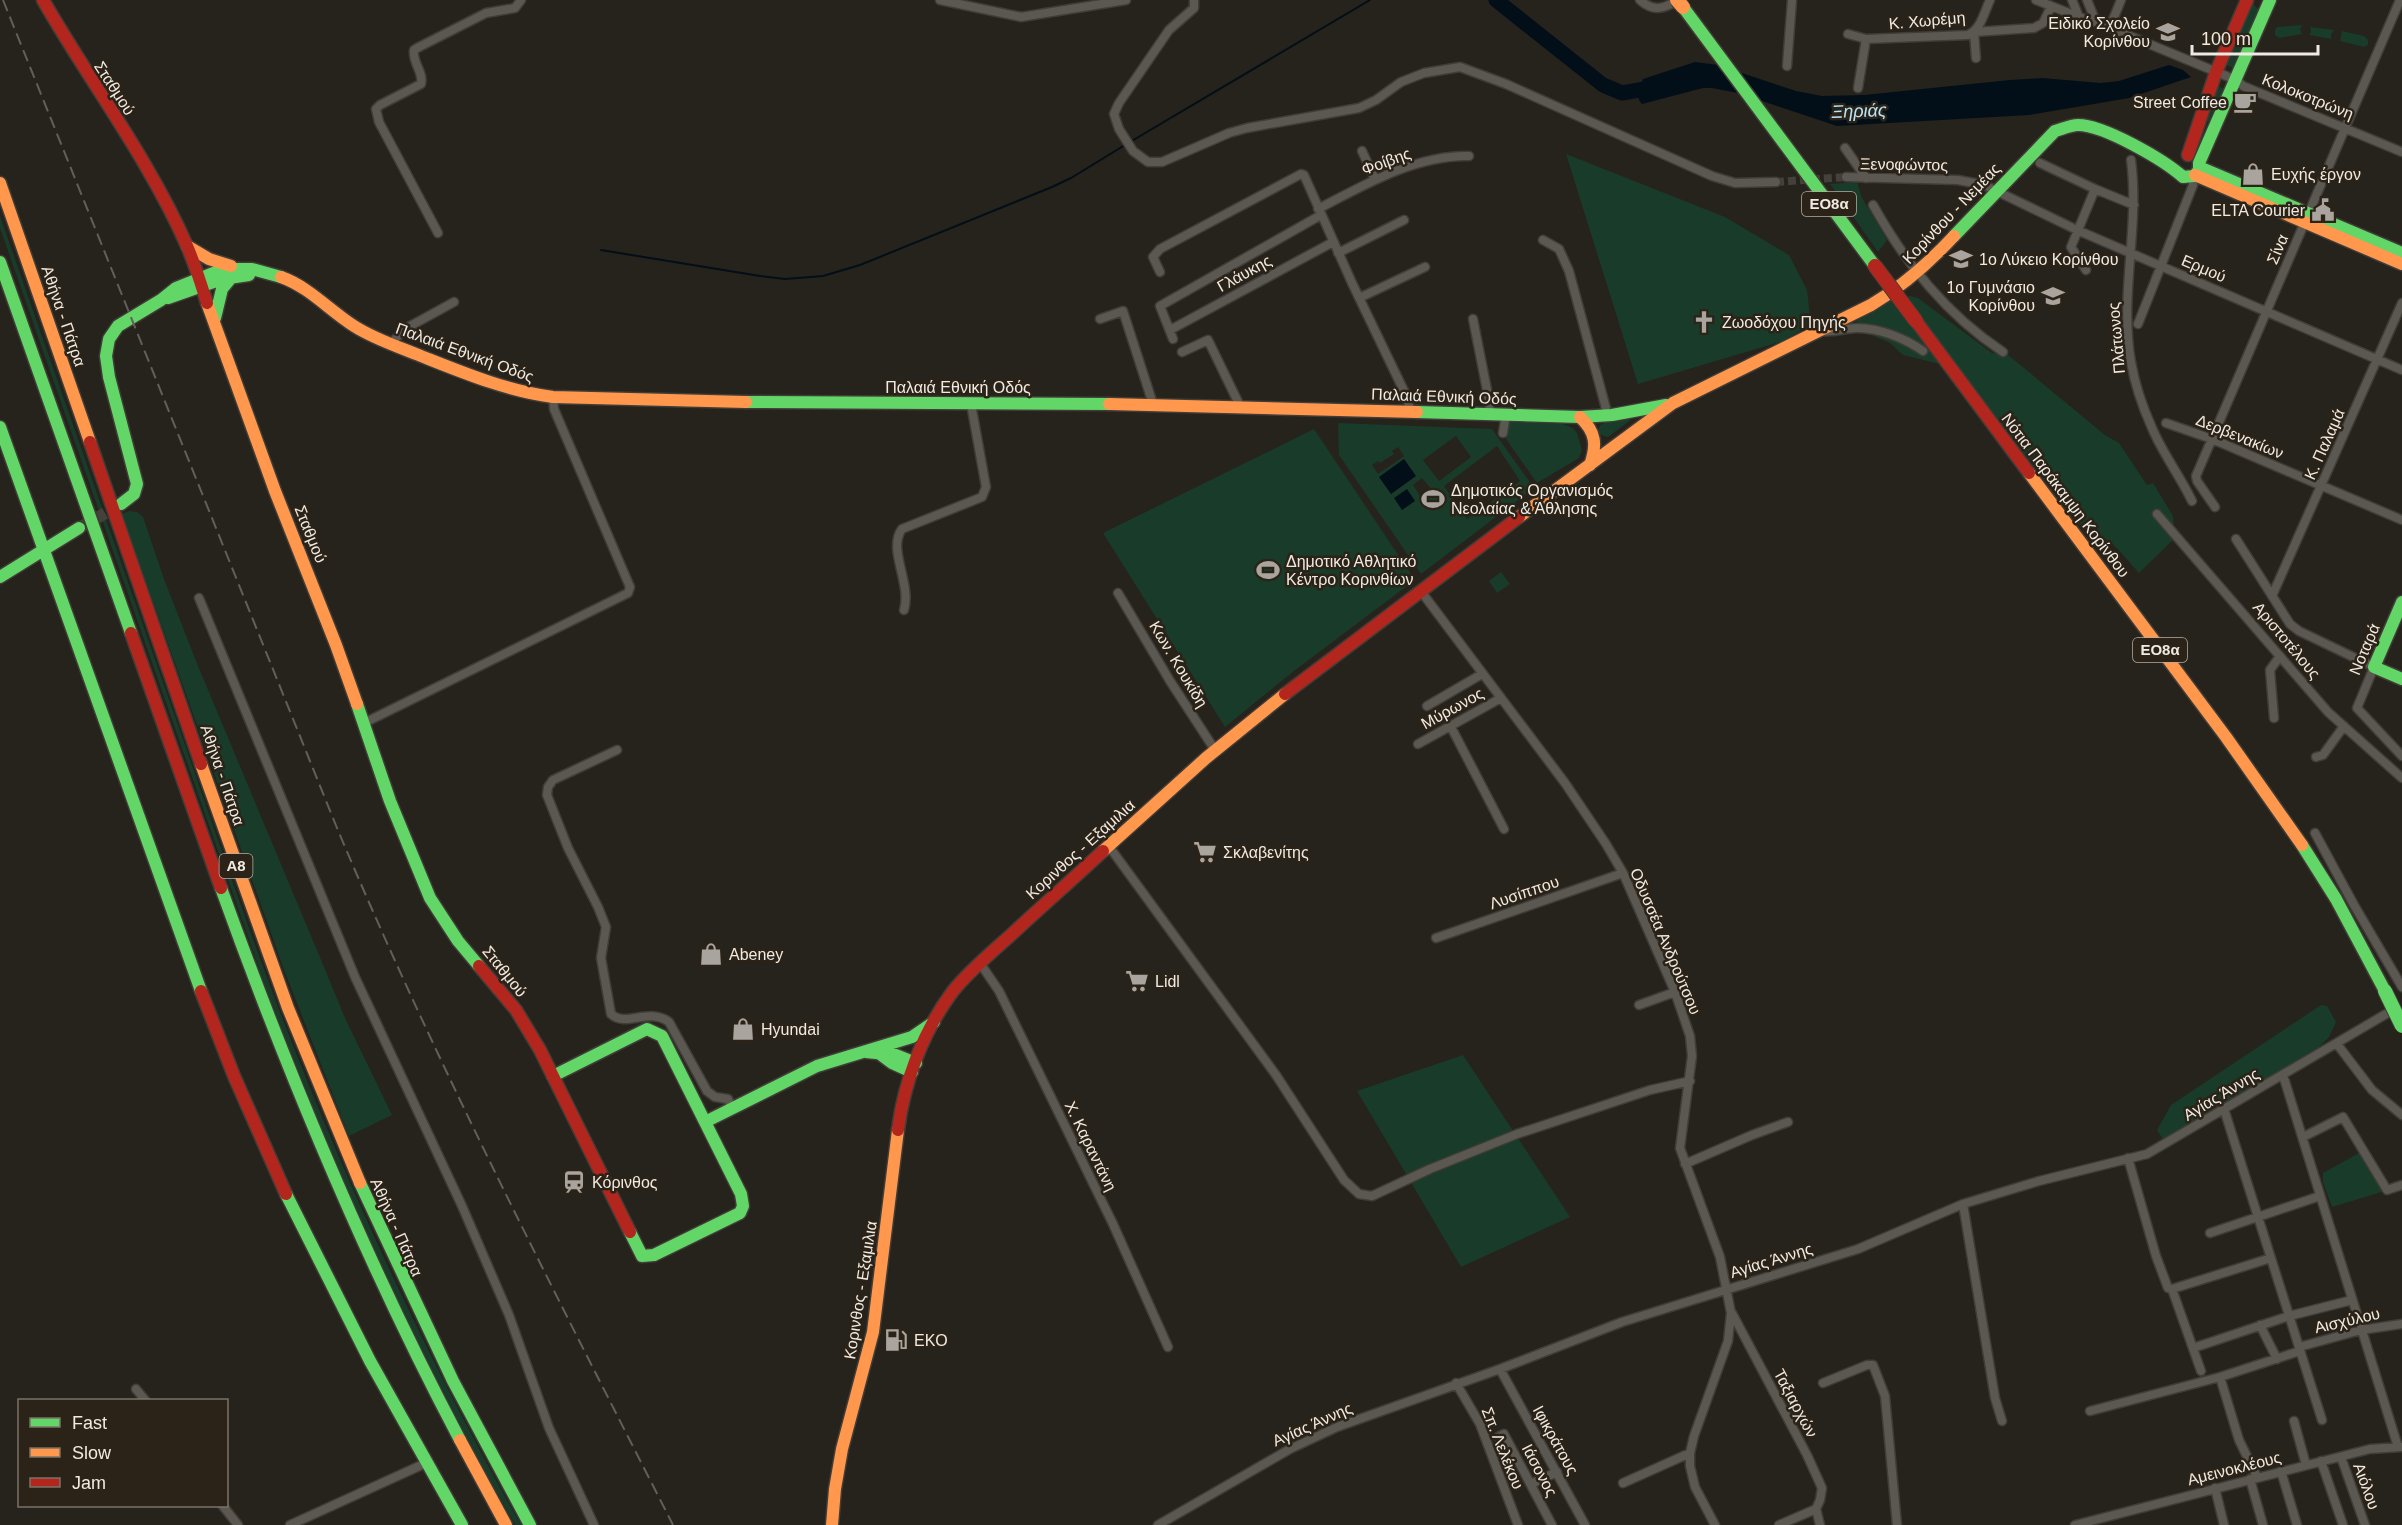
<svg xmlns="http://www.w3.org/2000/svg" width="2402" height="1525" viewBox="0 0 2402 1525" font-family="Arial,sans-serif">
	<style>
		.green { fill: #193b2a; fill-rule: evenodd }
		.water { fill: #030f18 }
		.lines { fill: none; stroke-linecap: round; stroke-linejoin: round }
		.stream { stroke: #030f18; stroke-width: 2 }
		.river { stroke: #030f18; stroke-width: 15 }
		.street-tunnel { stroke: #44403a; stroke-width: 8; stroke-dasharray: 8 4; stroke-linecap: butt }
		.secondary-tunnel { stroke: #44403a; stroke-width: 12; stroke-dasharray: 12 6; stroke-linecap: butt }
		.street-casing { stroke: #403c37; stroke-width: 11 }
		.fast-casing { stroke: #403c37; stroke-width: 15 }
		.slow-casing { stroke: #403c37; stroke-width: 15 }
		.jam-casing { stroke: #403c37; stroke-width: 15 }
		.street { stroke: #5b5852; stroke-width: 8 }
		.fast { stroke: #63d668; stroke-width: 12 }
		.slow { stroke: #ff974d; stroke-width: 12 }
		.jam { stroke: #b3261e; stroke-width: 12 }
		.rail { stroke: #625f5b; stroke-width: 2; stroke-dasharray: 12 6; stroke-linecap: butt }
		.fast-bridge-casing { stroke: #403c37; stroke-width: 16; stroke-linecap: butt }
		.slow-bridge-casing { stroke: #403c37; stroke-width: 16; stroke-linecap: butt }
		.jam-bridge-casing { stroke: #403c37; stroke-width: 16; stroke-linecap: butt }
		.fast-bridge { stroke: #63d668; stroke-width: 14 }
		.slow-bridge { stroke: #ff974d; stroke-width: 14 }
		.jam-bridge { stroke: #b3261e; stroke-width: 14 }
		.labels { text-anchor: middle; stroke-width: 5; stroke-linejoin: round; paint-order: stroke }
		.shield { fill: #2b2317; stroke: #b5aea5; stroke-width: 1.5 }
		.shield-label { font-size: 15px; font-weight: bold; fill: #f0eae2 }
		.street-label { font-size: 16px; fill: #f0eae2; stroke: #2b2317 }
		.poi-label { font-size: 16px; fill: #f0eae2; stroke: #2b2317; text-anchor: start }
		.water-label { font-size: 18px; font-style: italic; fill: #b6e4fb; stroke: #2b2317 }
	</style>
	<rect width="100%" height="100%" fill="#26221c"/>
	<!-- green -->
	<path class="green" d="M2253,4l4,4h5l-26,61 -10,-4z
		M2303,25l-3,4 2,5 -23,4 -4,-3v-5l2,-3z
		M2310,27l24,3 -3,5v4l-22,-4 2,-3z
		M2342,31l22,5 4,4v5l-4,2 -24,-6z
		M2220,87l7,3 -16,32 -6,-2 12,-32z
		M1566,154l159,63 64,38 18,35 4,35 -31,17 -142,42z
		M1857,182l5,16 25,42 -9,12 -48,-68z
		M0,216c53,152 106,303 159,455 42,118 81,237 126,354 67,172 145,339 236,500h-6c-99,-175 -182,-360 -253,-548l-262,-749z
		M1910,296l8,2 74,55 15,1 98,81 14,8 28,42 6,-2 20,33 2,22 -36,35c-11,-12 -21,-26 -35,-35 -11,-7 -17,-6 -29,-17l-115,-152 -57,-14 -13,-12 -26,-11 -7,-9v-5l34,-18z
		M1632,419l-24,18 -8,-2 -2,-4 2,-6 7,-3z
		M1509,422l54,2 10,4 4,5 5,17 -3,8 -42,25 -31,-44z
		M1338,423l154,6 42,59 -113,86 -82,-119zM1456,436l15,21 -32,24 -16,-21zM1497,446l23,35 -53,38 -23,-33zM1398,447l6,9 -26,18 -6,-9 6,-4 2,2 14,-9 -2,-3zM1422,478l9,11 -11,7 -7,-11z
		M1314,429l101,151 -121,91 -69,56 -122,-194z
		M129,511l8,1 6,5 21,62 32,82 128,306 21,51 47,97 -43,21 -65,-166 -162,-456z
		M1501,572l9,12 -13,9 -8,-12z
		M2321,1005l6,1 9,16 -7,15 -10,10 -155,94 -7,-11 14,-25z
		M1463,1055l107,162 -109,50 -104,-176z
		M2361,1152l24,39 -53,16 -9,-25v-9z"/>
	<!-- water -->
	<path class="water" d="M1695,62l23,3 78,26 26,5 42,-1 146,-15 32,-2 59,5 18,-2 50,-16 14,5 8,7 -62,21 -100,17 -192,11 -99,-33 -26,-5h-9l-61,16 -3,-4 -1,-9 5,-12z
		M1404,459l12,17 -25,18 -12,-17z
		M1407,489l8,12 -13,9 -8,-12z"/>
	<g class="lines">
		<!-- stream -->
		<path class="stream" d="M1130,142l240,-142
			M601,250l159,26 25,3 38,-3 37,-11 192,-78 19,-9 54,-33"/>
		<!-- river -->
		<path class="river" d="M1496,0l107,85 19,8 34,-6"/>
		<!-- street-tunnel -->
		<path class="street-tunnel" d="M1776,182l70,-5"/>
		<!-- secondary-tunnel -->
		<path class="secondary-tunnel" d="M79,528l41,-23"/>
		<!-- street casing -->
		<g class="street-casing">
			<path id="street" d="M940,0l81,17 105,-17
				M1194,0v8l-25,22 -50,73 -5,11 5,15 14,22 15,11h14l67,-29 18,-5 112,-20 17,-8 25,-18 23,-9 36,-6 46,17 206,92 23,7 41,-1
				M1640,0c13,12 24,9 38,0
				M2036,0l43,17 17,5 140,58 7,6 159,66
				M2072,0l7,17
				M2087,0l9,22
				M2110,27l11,-27
				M1848,34l18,5 102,-4c13,-6 16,-22 22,-35
				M1976,58l-2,-26 60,-4 9,-5 8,-16
				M1787,66l5,-66
				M1858,88l8,-49
				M1845,148l21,30
				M1362,151l13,28
				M2131,160c9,67 -12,135 0,202 4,23 12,46 21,66 11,26 28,48 40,73
				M2040,163l55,26 39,16
				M1846,177l112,3 26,5 93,45 325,140
				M1873,205c33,59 73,109 130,147
				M1318,209c46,-24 97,-54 151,-53
				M438,233l-59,-111 -3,-13 4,-4 41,-21c3,-12 -9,-21 -7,-34l5,-3 67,-34 29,-5 6,-8
				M1543,240l16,9 10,22 39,145
				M1338,253l66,-33
				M2086,270l-15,-23 24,-58
				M1160,272l-7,-15 7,-8 141,-75 3,1 48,108 52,108 7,20
				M1359,298l66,-31
				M1100,319l23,-8 30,93
				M1473,319l16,81 1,14
				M2138,324l55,-139 1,-9
				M1170,330l163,-88
				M1820,331c14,2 24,-3 37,-3 23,0 49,11 66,23
				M1173,339l-13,-33 161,-91
				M391,344l12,-14 51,-28
				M1182,352l26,-12 32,66
				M2166,423l46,16 190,81
				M1503,433l3,-19
				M2215,507l-18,-26 -1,-5 204,-476
				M2157,514l171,198 74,66
				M2236,539l54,85 9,7 75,36 -17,41 45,48
				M1420,590l145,193 41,61 17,29 52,119 15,44 2,20 -12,92 40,109 11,56 -3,28 -34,95 -4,17v13l5,21 20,38
				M1118,593l52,88 45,69
				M2272,596l130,-293
				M199,598l156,379 107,229 47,109 40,113 45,97
				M904,610c8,-26 -17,-61 -2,-81l80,-32 4,-10 -15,-83
				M1427,706l55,-32
				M2274,718l-4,-48 10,-14
				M364,723l264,-130 2,-6 -76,-178 -1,-12
				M1450,725l54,104
				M1418,744l83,-46
				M617,750l-64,30 -5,7 -1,8 21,53 30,59 8,20 -5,31 10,56c15,14 37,-7 58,8l38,69 8,6 13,2 4,10
				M2316,757l7,-2 21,-29
				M2315,833l39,72 48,82
				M1108,845l168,230 68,105 15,14 13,2 58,-27 87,-35 133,-44 40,-9
				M1436,938l187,-65
				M980,963l19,28 114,233 55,123
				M1639,1005l36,-13
				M2337,1044l35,46 30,25
				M2283,1075l115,372
				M2224,1109l98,311
				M2303,1137l40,-20 44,73 15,-5
				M2128,1158l28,98 12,32 4,1 99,-31
				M1685,1164l67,-29 36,-13
				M1963,1204l32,194 7,23
				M2210,1233l110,-37
				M2172,1289l29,82
				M1732,1313l75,142 15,33 -2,12 -4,9
				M2260,1325l17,34
				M2299,1347l62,-17 41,-6
				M2193,1348l96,-32 63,-16
				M1500,1369l85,156
				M2220,1377l19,63 18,37
				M1456,1383l24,41 38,101
				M1823,1383l44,-18h6l12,31 12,129
				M136,1389l9,11
				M2090,1411l130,-34 80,-26
				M2294,1421l12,44
				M1498,1437l6,-3 48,91
				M2341,1457l24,68
				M2321,1461l22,64
				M2281,1471l16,54
				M2250,1479l13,46
				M1623,1483l67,-30
				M1531,1484l26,-12
				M2215,1488l9,37
				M223,1506l15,19
				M1816,1509l4,16
				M290,1525l136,-62
				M1158,1525l132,-76 47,-22 163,-58 122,-47 236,-73 105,-45 76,-23 108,-27 239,-140
				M1779,1525l37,-16
				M2075,1525l295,-76 31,-2"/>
		</g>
		<!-- fast casing -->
		<g class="fast-casing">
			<path id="fast" d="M1683,7l192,259
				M2199,167l203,86
				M1954,236l101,-105c7,-2 16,-6 23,-6 26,0 86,35 105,52l11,-1 5,-6v-7l71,-163
				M0,262l131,371
				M168,298l54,-19 27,-4
				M215,318l7,-29 10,-12
				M746,402l363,2
				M1417,412l163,5 32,-2 54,-10
				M0,427l201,564
				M121,504l13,-10 3,-10 -28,-107 -3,-21 3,-17 9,-13 43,-26 15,-12 47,-19h29l29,8
				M0,577l79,-49
				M2402,602l-28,65 28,12
				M357,704l33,97 40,97 28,43 21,25
				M2302,845l34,54 49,92
				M221,888c68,189 145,374 239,552
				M866,1052l30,3 20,8
				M880,1054l12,9 20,9
				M553,1076l94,-47 15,7 79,158 2,12 -3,7 -86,42 -12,1 -12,-24
				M705,1122l112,-56 95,-29 22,-15
				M360,1183l93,198 77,144
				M286,1194l84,167 92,164"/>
		</g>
		<!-- slow casing -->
		<g class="slow-casing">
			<path id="slow" d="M2195,175l207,89
				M0,183l90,259
				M187,246l22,13 22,7
				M281,277c28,10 48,33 73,49 20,13 45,21 67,30 43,17 86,35 132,41l193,5
				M207,303l68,188 61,154 21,59
				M1109,404l308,8
				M1580,417c16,15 17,28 10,48
				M2029,473l197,264 76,108
				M1519,517l154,-114 198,-98c32,-19 58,-42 83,-69
				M201,764l87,244 72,175
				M1103,851l103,-93 79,-64
				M460,1440l46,85
				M832,1525l3,-36 7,-40 31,-117 25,-202"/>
		</g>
		<!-- jam casing -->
		<g class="jam-casing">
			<path id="jam" d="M43,0c47,82 106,159 144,246 8,18 14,38 20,57
				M2188,155l28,-83 31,-72
				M1916,321l113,152
				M90,442l111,322
				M131,633l90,255
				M1285,694l234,-177
				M479,966l37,44 24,40 90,182
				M201,991l33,85 52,118
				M898,1130c6,-48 25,-99 55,-139 17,-21 39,-39 59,-57 30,-28 61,-55 91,-83"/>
		</g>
		<!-- street -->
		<use href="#street" class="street"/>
		<!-- fast -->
		<use href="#fast" class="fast"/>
		<!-- slow -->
		<use href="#slow" class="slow"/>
		<!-- jam -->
		<use href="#jam" class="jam"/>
		<!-- rail -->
		<path class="rail" d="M3,0l334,828c100,238 219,467 336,697"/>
		<!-- fast-bridge casing -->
		<g class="fast-bridge-casing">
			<path id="fast-bridge" d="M2385,991l17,35"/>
		</g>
		<!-- slow-bridge casing -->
		<g class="slow-bridge-casing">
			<path id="slow-bridge" d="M1677,0l6,7"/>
		</g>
		<!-- jam-bridge casing -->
		<g class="jam-bridge-casing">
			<path id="jam-bridge" d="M1875,266l41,55"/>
		</g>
		<!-- fast-bridge -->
		<use href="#fast-bridge" class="fast-bridge"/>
		<!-- slow-bridge -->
		<use href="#slow-bridge" class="slow-bridge"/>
		<!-- jam-bridge -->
		<use href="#jam-bridge" class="jam-bridge"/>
	</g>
	<!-- icons -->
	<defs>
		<g id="school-bare" transform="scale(1.8)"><path d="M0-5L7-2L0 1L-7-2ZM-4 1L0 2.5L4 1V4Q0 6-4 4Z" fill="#a9a49d" stroke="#2b2317" stroke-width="2.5" paint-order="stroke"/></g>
		<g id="cafe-bare" transform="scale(1.8)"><path d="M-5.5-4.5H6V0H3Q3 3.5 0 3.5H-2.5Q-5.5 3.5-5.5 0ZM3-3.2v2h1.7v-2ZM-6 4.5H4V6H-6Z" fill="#a9a49d" stroke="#2b2317" stroke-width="2.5" paint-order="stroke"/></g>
		<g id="shop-bare" transform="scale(1.8)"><path d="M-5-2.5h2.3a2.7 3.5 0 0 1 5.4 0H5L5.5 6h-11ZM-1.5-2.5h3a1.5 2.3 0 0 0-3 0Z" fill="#a9a49d" stroke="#2b2317" stroke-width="2.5" paint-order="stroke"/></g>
		<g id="civic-bare" transform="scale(1.8)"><path d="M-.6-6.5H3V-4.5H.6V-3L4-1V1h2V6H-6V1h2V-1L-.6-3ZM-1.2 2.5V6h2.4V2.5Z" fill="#a9a49d" stroke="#2b2317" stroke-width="2.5" paint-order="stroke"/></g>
		<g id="church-bare" transform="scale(1.8)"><path d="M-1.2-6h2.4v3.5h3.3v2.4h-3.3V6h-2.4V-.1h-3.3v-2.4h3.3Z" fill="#a9a49d" stroke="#2b2317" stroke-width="2.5" paint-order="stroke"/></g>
		<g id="stadium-bare" transform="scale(1.8)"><path d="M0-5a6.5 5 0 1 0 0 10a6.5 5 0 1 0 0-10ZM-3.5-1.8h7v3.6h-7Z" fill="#a9a49d" stroke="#2b2317" stroke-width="2.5" paint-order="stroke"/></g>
		<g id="supermarket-bare" transform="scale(1.8)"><path d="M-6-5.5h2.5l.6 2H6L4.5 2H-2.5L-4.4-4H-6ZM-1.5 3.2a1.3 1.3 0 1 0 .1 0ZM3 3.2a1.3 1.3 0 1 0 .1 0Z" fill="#a9a49d" stroke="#2b2317" stroke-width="2.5" paint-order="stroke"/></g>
		<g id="station-bare" transform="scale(1.8)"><path d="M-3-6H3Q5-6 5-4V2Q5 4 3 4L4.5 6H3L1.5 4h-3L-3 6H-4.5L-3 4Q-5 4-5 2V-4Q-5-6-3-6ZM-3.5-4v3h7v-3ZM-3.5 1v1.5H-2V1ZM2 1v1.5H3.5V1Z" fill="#a9a49d" stroke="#2b2317" stroke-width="2.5" paint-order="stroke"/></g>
		<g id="fuel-bare" transform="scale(1.8)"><path d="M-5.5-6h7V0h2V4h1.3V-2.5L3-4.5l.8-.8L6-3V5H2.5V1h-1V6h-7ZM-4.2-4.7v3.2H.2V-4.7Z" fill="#a9a49d" stroke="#2b2317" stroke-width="2.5" paint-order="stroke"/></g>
	</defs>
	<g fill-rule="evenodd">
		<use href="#school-bare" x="2168" y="32"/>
		<use href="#cafe-bare" x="2245" y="102"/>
		<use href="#shop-bare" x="2253" y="174"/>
		<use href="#civic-bare" x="2323" y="210"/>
		<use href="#school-bare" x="1961" y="259"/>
		<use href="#school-bare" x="2053" y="296"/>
		<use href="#church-bare" x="1704" y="322"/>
		<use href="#stadium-bare" x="1433" y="499"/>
		<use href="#stadium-bare" x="1268" y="570"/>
		<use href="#supermarket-bare" x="1205" y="852"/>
		<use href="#shop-bare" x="711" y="954"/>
		<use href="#supermarket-bare" x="1137" y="981"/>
		<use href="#shop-bare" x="743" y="1029"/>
		<use href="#station-bare" x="574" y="1182"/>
		<use href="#fuel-bare" x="896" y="1340"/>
	</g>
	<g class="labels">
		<!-- shield labels -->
		<g class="shield">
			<rect x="1802" y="192" width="54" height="24" rx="4.5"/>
			<rect x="2133" y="638" width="54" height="24" rx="4.5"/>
			<rect x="219.5" y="854" width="33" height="24" rx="4.5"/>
		</g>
		<g class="shield-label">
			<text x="1829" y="209">ΕΟ8α</text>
			<text x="2160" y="655">ΕΟ8α</text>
			<text x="236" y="871">Α8</text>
		</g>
		<!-- street labels -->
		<g class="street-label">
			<text transform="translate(1927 20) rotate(-5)" y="6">Κ. Χωρέμη</text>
			<text transform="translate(115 88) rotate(57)" y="6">Σταθμού</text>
			<text transform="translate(2308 96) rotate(22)" y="6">Κολοκοτρώνη</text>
			<text transform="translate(1386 161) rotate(-20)" y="6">Φοίβης</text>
			<text transform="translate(1904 164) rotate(1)" y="6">Ξενοφώντος</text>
			<text transform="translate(1951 213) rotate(-46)" y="6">Κορίνθου - Νεμέας</text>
			<text transform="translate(2277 249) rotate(-67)" y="6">Σίνα</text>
			<text transform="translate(2204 268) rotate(23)" y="6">Ερμού</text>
			<text transform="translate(1244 273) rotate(-29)" y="6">Γλάυκης</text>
			<text transform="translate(64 316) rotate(71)" y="6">Αθήνα - Πάτρα</text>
			<text transform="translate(2116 338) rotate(-95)" y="6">Πλάτωνος</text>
			<text transform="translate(465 352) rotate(20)" y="6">Παλαιά Εθνική Οδός</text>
			<text x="958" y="393">Παλαιά Εθνική Οδός</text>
			<text transform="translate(1444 396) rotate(2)" y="6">Παλαιά Εθνική Οδός</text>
			<text transform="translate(2240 436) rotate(22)" y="6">Δερβενακίων</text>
			<text transform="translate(2324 444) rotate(-66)" y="6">Κ. Παλαμά</text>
			<text transform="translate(2066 495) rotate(53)" y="6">Νότια Παράκαμψη Κορίνθου</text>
			<text transform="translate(311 534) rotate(68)" y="6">Σταθμού</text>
			<text transform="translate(2287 640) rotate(50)" y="6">Αριστοτέλους</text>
			<text transform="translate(2364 649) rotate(-67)" y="6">Νοταρά</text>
			<text transform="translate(1179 664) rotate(59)" y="6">Κων. Κουκίδη</text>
			<text transform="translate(1452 708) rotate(-29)" y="6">Μύρωνος</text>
			<text transform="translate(223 775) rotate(71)" y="6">Αθήνα - Πάτρα</text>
			<text transform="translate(1080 849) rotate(-42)" y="6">Κορινθος - Εξαμιλια</text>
			<text transform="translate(1524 892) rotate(-19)" y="6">Λυσίππου</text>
			<text transform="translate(1666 941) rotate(67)" y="6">Οδυσσέα Ανδρούτσου</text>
			<text transform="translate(505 971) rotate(51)" y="6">Σταθμού</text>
			<text transform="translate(2221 1094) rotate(-31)" y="6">Αγίας Άννης</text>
			<text transform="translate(1091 1146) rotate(64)" y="6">Χ. Καραντάνη</text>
			<text transform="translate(397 1227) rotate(66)" y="6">Αθήνα - Πάτρα</text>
			<text transform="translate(1771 1260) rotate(-17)" y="6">Αγίας Άννης</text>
			<text transform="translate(860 1290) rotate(-81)" y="6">Κορινθος - Εξαμιλια</text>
			<text transform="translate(2347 1320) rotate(-13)" y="6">Αισχύλου</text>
			<text transform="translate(1796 1403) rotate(62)" y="6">Ταξιαρχών</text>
			<text transform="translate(1312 1424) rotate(-24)" y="6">Αγίας Άννης</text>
			<text transform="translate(1556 1440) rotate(61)" y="6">Ιφικράτους</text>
			<text transform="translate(1503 1448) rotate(68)" y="6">Σπ. Λελέκου</text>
			<text transform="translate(2234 1468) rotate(-14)" y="6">Αμεινοκλέους</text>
			<text transform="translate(1540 1470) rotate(62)" y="6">Ιάσονος</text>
			<text transform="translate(2367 1486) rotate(70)" y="6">Αιόλου</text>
		</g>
		<!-- poi labels -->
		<g class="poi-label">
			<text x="2150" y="29" text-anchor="end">Ειδικό Σχολείο<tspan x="2150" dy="18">Κορίνθου</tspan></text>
			<text x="2227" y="108" text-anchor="end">Street Coffee</text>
			<text x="2271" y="180">Ευχής έργον</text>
			<text x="2305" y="216" text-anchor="end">ELTA Courier</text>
			<text x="1979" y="265">1ο Λύκειο Κορίνθου</text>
			<text x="2035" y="293" text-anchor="end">1ο Γυμνάσιο<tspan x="2035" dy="18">Κορίνθου</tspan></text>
			<text x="1722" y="328">Ζωοδόχου Πηγής</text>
			<text x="1451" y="496">Δημοτικός Οργανισμός<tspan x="1451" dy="18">Νεολαίας &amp; Άθλησης</tspan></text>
			<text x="1286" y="567">Δημοτικό Αθλητικό<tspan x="1286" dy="18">Κέντρο Κορινθίων</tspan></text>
			<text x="1223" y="858">Σκλαβενίτης</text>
			<text x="729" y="960">Abeney</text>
			<text x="1155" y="987">Lidl</text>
			<text x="761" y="1035">Hyundai</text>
			<text x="592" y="1188">Κόρινθος</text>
			<text x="914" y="1346">EKO</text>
		</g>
		<!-- water labels -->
		<g class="water-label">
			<text transform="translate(1859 111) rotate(-2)" y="6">Ξηριάς</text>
		</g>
	</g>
	<!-- legend -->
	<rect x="18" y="1399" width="210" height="108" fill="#2b2317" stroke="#7a7368" stroke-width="1.5"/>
	<rect x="30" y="1418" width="30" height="9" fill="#63d668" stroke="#7a7368" stroke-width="1.5"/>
	<text x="72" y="1429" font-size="18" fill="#f0eae2">Fast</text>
	<rect x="30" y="1448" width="30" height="9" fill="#ff974d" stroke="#7a7368" stroke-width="1.5"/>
	<text x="72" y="1459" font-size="18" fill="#f0eae2">Slow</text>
	<rect x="30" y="1478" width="30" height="9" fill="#b3261e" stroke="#7a7368" stroke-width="1.5"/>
	<text x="72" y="1489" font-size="18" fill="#f0eae2">Jam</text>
	<!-- scale -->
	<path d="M2192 45v9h126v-9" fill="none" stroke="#f0eae2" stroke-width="3"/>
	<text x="2201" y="45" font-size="18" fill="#f0eae2" stroke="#2b2317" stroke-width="4.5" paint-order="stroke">100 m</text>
</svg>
